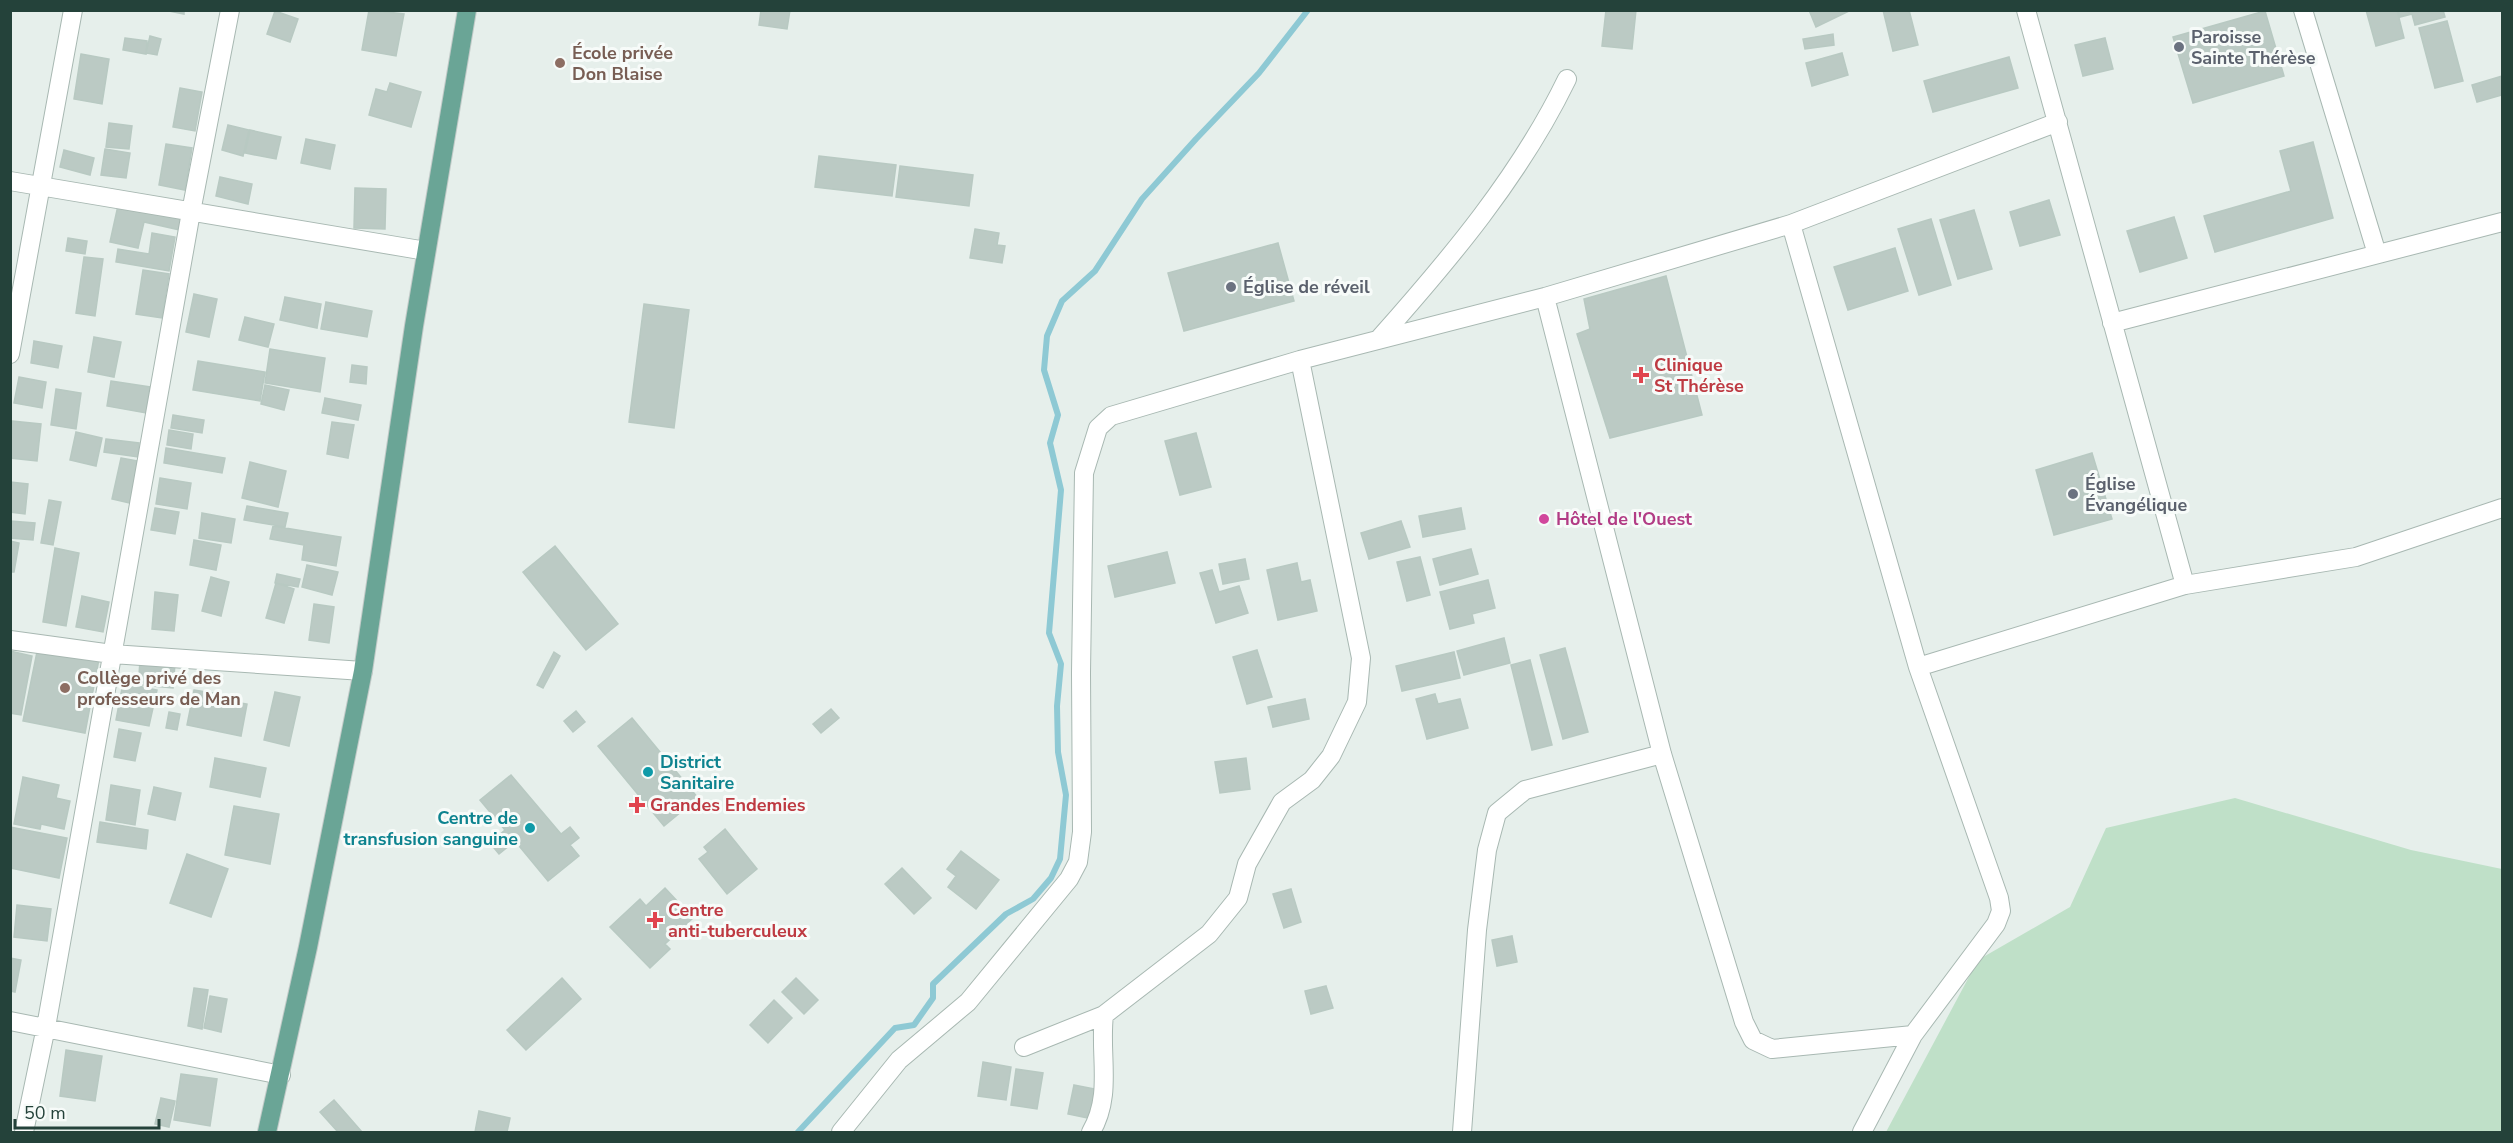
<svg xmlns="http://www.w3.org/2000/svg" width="2513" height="1143" viewBox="0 0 2513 1143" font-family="'Nunito Sans',sans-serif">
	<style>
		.green { fill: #bfe0c8 }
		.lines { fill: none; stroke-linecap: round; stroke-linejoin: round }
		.stream { stroke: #8ec9d4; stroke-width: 6 }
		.building { fill: #bbcac4; stroke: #b8c9c2; stroke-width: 1.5 }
		.minor-casing { stroke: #a8b8b2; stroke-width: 20 }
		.major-casing { stroke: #c2cac8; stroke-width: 20 }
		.minor { stroke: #fff; stroke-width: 18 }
		.major { stroke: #6aa596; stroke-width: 18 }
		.worship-dot { fill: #6b7280; stroke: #f7fbf9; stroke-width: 2 }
		.education-dot { fill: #8d6e63; stroke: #f7fbf9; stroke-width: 2 }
		.health-dot { fill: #e0444e; stroke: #f7fbf9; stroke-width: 2 }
		.hotel-dot { fill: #d1479c; stroke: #f7fbf9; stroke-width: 2 }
		.culture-dot { fill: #0f9aa8; stroke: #f7fbf9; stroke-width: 2 }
		.labels { text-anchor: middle; stroke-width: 6; stroke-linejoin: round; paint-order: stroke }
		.worship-label { font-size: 18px; font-weight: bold; fill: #5b616d; stroke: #f7fbf9; text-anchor: start }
		.education-label { font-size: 18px; font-weight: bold; fill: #785e54; stroke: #f7fbf9; text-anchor: start }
		.health-label { font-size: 18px; font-weight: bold; fill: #be3a42; stroke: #f7fbf9; text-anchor: start }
		.hotel-label { font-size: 18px; font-weight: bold; fill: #b23c85; stroke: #f7fbf9; text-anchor: start }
		.culture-label { font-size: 18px; font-weight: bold; fill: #0d838f; stroke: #f7fbf9; text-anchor: start }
	</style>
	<rect width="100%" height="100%" fill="#e6efeb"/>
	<!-- green -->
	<path class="green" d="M2235,798l176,52 91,19v263h-616l92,-172 92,-53 36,-79z"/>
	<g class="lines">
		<!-- stream -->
		<path class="stream" d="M798,1132l97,-104 19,-3 19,-27v-14l73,-70 27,-15 18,-21 9,-19 6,-64 -8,-43 -1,-46 4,-42 -12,-31 12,-143 -11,-47 8,-28 -14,-45 3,-34 15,-35 33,-30 47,-72 54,-60 63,-66 49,-63"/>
	</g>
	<!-- building -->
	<path class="building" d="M164,10h20v4z
		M369,10l35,4 -8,42 -34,-6z
		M761,10h29l-3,19 -28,-4z
		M1606,10h30l-4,39 -30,-3z
		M1809,10h42l-35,17z
		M1883,10h26l9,35 -25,6z
		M2366,10h31l7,28 -28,8z
		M2398,10h45l2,7 -30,8 -3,-11 -12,3z
		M275,11l23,8 -8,23 -23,-8z
		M2265,11l19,65 -91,27 -20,-66z
		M2447,21l16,60 -28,7 -16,-60z
		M1833,34l1,11 -29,4 -2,-10z
		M150,36l11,3 -4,16 -11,-2z
		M125,38l22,3 -1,13 -23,-4z
		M2105,38l8,31 -30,7 -8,-31z
		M1842,53l6,22 -36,11 -6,-23z
		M81,54l28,5 -7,45 -28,-5z
		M2009,57l9,31 -85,24 -9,-31z
		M2502,76v19l-25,7 -5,-17z
		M390,83l31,9 -10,35 -42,-12 7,-26 11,3z
		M180,88l22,4 -7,39 -22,-4z
		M109,123l23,3 -3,23 -23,-2z
		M228,125l21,5 -6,26 -21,-6z
		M250,130l31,7 -5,22 -31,-6z
		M306,139l29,6 -5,24 -29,-6z
		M2313,142l20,76 -118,34 -11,-36 87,-25 -11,-40z
		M166,144l26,4 -7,42 -26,-5z
		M105,149l25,4 -4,25 -25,-3z
		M64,150l30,8 -4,17 -30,-8z
		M819,156l77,9 -4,31 -77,-9z
		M900,166l73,9 -4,31 -73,-9z
		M220,177l32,7 -4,20 -32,-8z
		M355,188l31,1 -1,40 -31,-1z
		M2049,200l11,35 -40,11 -10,-34z
		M119,201l64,15 -3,14 -36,-8 -6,26 -28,-6z
		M1974,210l18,59 -34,10 -18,-59z
		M2174,217l13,41 -47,14 -13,-41z
		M1931,219l20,66 -32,10 -21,-66z
		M975,229l24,4 -2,12 8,1 -3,17 -32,-5z
		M152,233l23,4 -6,34 -53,-9 2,-13 31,5z
		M68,238l19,3 -2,13 -19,-3z
		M1278,243l16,58 -110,30 -16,-58z
		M1895,248l13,43 -60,19 -14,-43z
		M84,257l19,2 -8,57 -19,-3z
		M143,270l26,4 -7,44 -26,-4z
		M1666,276l36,139 -92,23 -33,-104 13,-5 -6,-30z
		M194,294l23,5 -8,38 -23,-5z
		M285,297l36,7 -4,24 -37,-8z
		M326,302l46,9 -5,26 -46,-8z
		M644,304l45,6 -15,118 -45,-6z
		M245,317l29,7 -6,23 -29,-7z
		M94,337l27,5 -7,35 -26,-5z
		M34,341l28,5 -4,22 -27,-5z
		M270,349l55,9 -5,34 -55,-9z
		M198,361l67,11 -5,29 -67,-11z
		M352,365l15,2 -1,17 -16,-2z
		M19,377l27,5 -4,26 -28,-5z
		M111,381l39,6 -4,26 -39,-7z
		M265,385l24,5 -5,20 -23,-6z
		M56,389l25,4 -5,36 -25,-4z
		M325,398l36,7 -3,15 -36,-7z
		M173,415l31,5 -2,13 -31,-5z
		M12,421l29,3 -4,37 -27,-3z
		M332,422l22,3 -6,33 -21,-4z
		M169,430l24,4 -2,15 -24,-4z
		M76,432l26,6 -6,28 -26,-6z
		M1196,433l15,54 -31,8 -15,-54z
		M106,439l33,4 -1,14 -34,-5z
		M166,448l59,10 -3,15 -58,-10z
		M2092,453l20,66 -58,16 -18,-65z
		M121,458l17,3 -8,42 -18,-4z
		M250,462l36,9 -8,36 -36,-9z
		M160,478l31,5 -4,26 -31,-5z
		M10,482l18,2 -3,30 -15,-2z
		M49,500l12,2 -8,43 -12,-2z
		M247,506l41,7 -3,14 -41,-7z
		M155,508l24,4 -4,22 -24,-4z
		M1461,508l4,21 -42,8 -4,-21z
		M202,513l33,6 -4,24 -32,-5z
		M10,521l25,2 -2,17 -23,-2z
		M1401,521l9,26 -41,12 -8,-26z
		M273,526l68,11 -5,29 -34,-6 2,-15 -34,-6z
		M194,540l27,5 -5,25 -26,-5z
		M10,541l9,2 -5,29h-4z
		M555,546l63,78 -32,26 -63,-78z
		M55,548l24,5 -13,73 -23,-4z
		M1471,549l7,25 -38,11 -7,-26z
		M1167,552l8,31 -60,14 -7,-31z
		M1420,557l10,38 -23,6 -10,-39z
		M1245,559l4,20 -26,5 -4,-20z
		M1297,563l4,19 9,-2 7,31 -39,9 -11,-50z
		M307,565l31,7 -6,23 -30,-8z
		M1212,570l7,22 20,-6 9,27 -32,10 -16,-50z
		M277,574l23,5 -2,8 -23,-4z
		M211,577l18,5 -8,34 -19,-5z
		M1488,580l7,28 -23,6 2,9 -24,6 -10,-37z
		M276,583l18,6 -10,34 -18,-5z
		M155,592l23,3 -4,36 -22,-2z
		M82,596l27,6 -6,30 -27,-5z
		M314,604l20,3 -5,36 -20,-3z
		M1504,638l6,25 -46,12 -7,-24z
		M38,647l61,12 -14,74 -62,-12z
		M1565,648l23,84 -25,7 -23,-84z
		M1257,650l15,47 -25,7 -14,-47z
		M10,651l22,5 -11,59 -11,-2z
		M554,652l6,4 -17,32 -6,-3z
		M1454,652l6,26 -58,13 -6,-25z
		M1530,660l22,85 -20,5 -21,-85z
		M140,661l35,3 -2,24 -30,-3v-9l-4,-1z
		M123,683l34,7 -8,36 -33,-6z
		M194,690l24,4v5l29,5 -6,32 -54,-11z
		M275,692l25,5 -11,49 -25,-6z
		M1435,694l3,10 22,-5 8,29 -41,11 -11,-40z
		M1305,699l4,20 -36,8 -5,-20z
		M831,709l8,9 -18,15 -8,-9z
		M576,711l9,11 -12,10 -9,-11z
		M169,712l11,2 -3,16 -11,-2z
		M632,718l66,80 -34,28 -66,-80z
		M119,729l22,4 -6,28 -21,-4z
		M215,758l51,10 -6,29 -50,-10z
		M1246,758l4,31 -30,4 -5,-31z
		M511,775l50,59 9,-7 9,11 -9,7 9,11 -31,25 -33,-40 -16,13 -9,-11 15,-13 -25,-30z
		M23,777l36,8 -3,13 14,3 -6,28 -23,-5 -1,5 -26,-5z
		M111,785l29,5 -5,35 -29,-5z
		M154,787l27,6 -6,27 -27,-6z
		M234,806l45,8 -9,50 -45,-9z
		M100,822l48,8 -2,19 -49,-7z
		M10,827l57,11 -8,40 -49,-10z
		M725,829l32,40 -30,25 -28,-35 9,-7 -4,-5z
		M961,851l38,29 -23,29 -28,-22 8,-11 -9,-7z
		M187,854l41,15 -17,48 -41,-14z
		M902,868l29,30 -17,16 -29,-30z
		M665,888l28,30 -28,26 5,5 -20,19 -40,-41 30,-28 6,7z
		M1291,889l10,33 -17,6 -11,-34z
		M17,905l34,4 -4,32 -33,-4z
		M1512,936l5,26 -20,4 -5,-26z
		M10,958l11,2 -6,32 -5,-1z
		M562,978l19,21 -55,51 -19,-20z
		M796,978l22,22 -14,14 -22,-22z
		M1326,986l7,22 -22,6 -6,-23z
		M194,988l14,2 -6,39 -14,-3z
		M210,996l17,3 -6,33 -17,-4z
		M774,1000l18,18 -24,25 -18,-18z
		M66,1050l36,6 -7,45 -35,-5z
		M983,1062l28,5 -5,33 -28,-4z
		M1016,1069l27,4 -6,36 -26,-4z
		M181,1074l36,5 -7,47 -36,-6z
		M1074,1085l26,5 -7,29 -25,-5z
		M161,1098l14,3 -6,26 -14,-3z
		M334,1100l28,32h-24l-18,-20z
		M479,1111l31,7 -3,14h-32z"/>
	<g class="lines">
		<!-- minor casing -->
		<g class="minor-casing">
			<path id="minor" d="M2026,10l159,575
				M2303,10l74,244
				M10,181l416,70
				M1791,224l127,443 81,231 2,13 -5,13 -83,111 -51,97
				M1545,297l117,457 82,268 9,18 19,9 141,-14
				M2112,323l390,-101
				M1378,340c72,-81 142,-164 189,-261
				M10,354l63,-344
				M10,640l102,14 251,17
				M1918,667l267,-82 171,-28 146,-49
				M10,1021l271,54
				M1024,1047l80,-32 105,-81 29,-36 9,-34 35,-62 30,-22 19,-24 26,-54 4,-44 -61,-298
				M24,1132l22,-105 145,-815 39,-202
				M841,1132l58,-72 69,-58 101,-123 9,-17 4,-30 -1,-159 3,-200 14,-45 13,-12 189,-56 245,-63 246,-73 267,-102
				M1091,1132c22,-37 8,-77 13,-117
				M1462,1132l15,-202 10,-80 10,-37 28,-23 137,-36"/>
		</g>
		<!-- major casing -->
		<g class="major-casing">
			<path id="major" d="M267,1132l41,-185 55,-276 51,-345 53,-316"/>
		</g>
		<!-- minor -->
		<use href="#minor" class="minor"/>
		<!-- major -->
		<use href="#major" class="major"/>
	</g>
	<!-- markers -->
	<g class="worship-dot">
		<circle cx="2179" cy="47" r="6"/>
		<circle cx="1231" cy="287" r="6"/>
		<circle cx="2073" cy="494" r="6"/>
	</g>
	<g class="education-dot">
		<circle cx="560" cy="63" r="6"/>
		<circle cx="65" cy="688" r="6"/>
	</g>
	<g class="health-dot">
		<path d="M1638 366h6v6h6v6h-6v6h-6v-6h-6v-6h6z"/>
		<path d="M634 796h6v6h6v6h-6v6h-6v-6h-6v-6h6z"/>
		<path d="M652 911h6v6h6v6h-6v6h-6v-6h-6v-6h6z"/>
	</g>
	<circle class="hotel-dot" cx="1544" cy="519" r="6"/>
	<g class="culture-dot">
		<circle cx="648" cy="772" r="6"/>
		<circle cx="530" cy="828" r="6"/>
	</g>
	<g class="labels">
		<!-- worship labels -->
		<g class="worship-label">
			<text x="2191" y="43">Paroisse<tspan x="2191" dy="21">Sainte Thérèse</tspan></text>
			<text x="1243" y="293">Église de réveil</text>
			<text x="2085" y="490">Église<tspan x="2085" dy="21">Évangélique</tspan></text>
		</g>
		<!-- education labels -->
		<g class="education-label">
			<text x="572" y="59">École privée<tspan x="572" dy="21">Don Blaise</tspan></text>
			<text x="77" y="684">Collège privé des<tspan x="77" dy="21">professeurs de Man</tspan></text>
		</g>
		<!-- health labels -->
		<g class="health-label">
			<text x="1654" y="371">Clinique<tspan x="1654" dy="21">St Thérèse</tspan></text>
			<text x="650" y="811">Grandes Endemies</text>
			<text x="668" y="916">Centre<tspan x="668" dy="21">anti-tuberculeux</tspan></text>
		</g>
		<!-- hotel labels -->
		<g class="hotel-label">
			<text x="1556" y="525">Hôtel de l'Ouest</text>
		</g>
		<!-- culture labels -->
		<g class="culture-label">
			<text x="660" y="768">District<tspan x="660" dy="21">Sanitaire</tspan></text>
			<text x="518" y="824" text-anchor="end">Centre de<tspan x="518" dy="21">transfusion sanguine</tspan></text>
		</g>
	</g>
	<!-- border -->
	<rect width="2513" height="1143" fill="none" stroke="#24423a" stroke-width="24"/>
	<!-- scale -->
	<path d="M15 1119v9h144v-9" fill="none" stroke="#24423a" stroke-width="3"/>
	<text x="24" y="1119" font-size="18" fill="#24423a" stroke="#f7fbf9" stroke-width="4.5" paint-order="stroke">50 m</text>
</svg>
